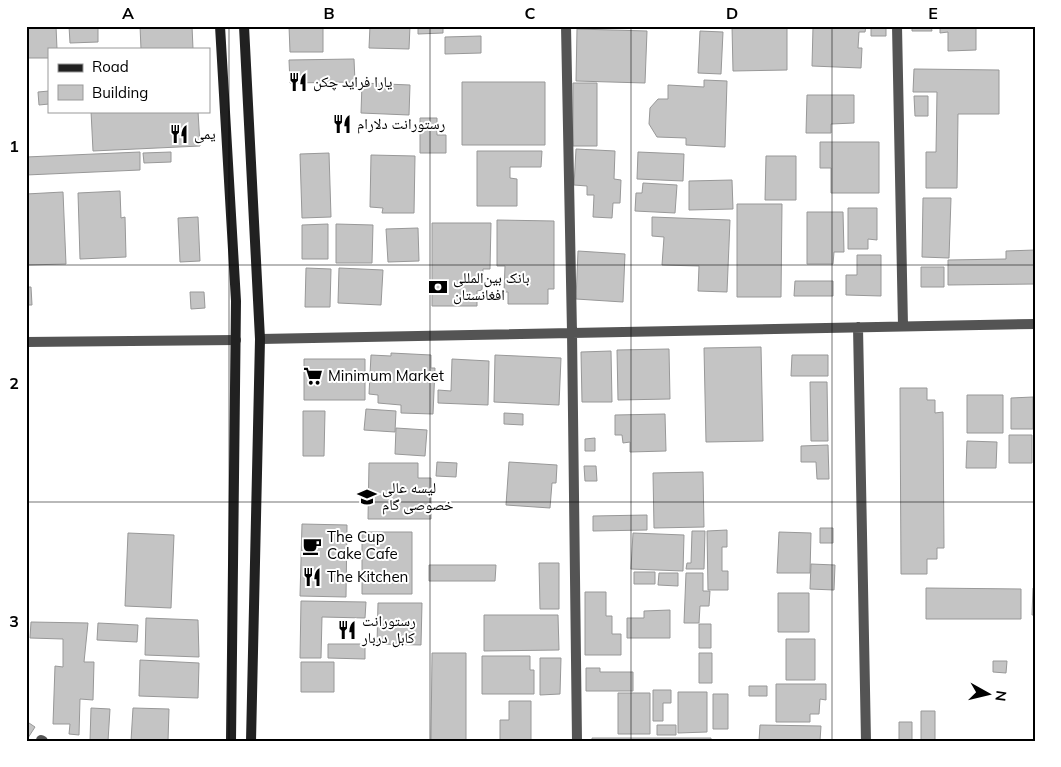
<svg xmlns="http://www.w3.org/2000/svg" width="1061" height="767" viewBox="0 0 1061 767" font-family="Mulish,'Noto Naskh Arabic',sans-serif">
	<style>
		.building { fill: #c4c4c4; stroke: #989898 }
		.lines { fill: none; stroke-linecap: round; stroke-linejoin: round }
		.lane { stroke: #545454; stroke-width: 10 }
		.street { stroke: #545454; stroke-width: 10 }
		.secondary { stroke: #212121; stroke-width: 10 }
		.grid { fill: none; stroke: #000; stroke-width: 1; stroke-opacity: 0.55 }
		.labels { text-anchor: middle; stroke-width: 4; stroke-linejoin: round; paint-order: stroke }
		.poi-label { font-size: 15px; fill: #000; stroke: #fff; text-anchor: start }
		.neatline { fill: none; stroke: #000; stroke-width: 2 }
		.grid-label { font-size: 16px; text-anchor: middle; font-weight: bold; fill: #000 }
	</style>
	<rect width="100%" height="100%" fill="#fff"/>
	<!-- building -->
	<path class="building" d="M26,26h30l1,23h-8v9h-23z
		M69,26h29v16l-28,1z
		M140,26h52l1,23h-52z
		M289,26h34v26h-33z
		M370,26h40l-1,23 -40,-1z
		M418,26h25v7l-25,1z
		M732,26h55v44l-54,1z
		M832,26h34l-1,6h-6l-1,16h4l-1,20 -49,-2 1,-39z
		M871,26h15v10h-15z
		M912,26h19l1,5h-20z
		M940,26h36v24l-28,1v-19l-8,1z
		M577,29l70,2 -2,52 -69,-2z
		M700,31l23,1 -2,42 -23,-1z
		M481,36v17l-36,1v-17z
		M354,59l1,23 -65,1 -1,-23z
		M914,69l85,1v44h-41l-1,74h-31v-36h10l1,-60h-24z
		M704,80l23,1 -2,66 -39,-2v-7l-29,-1 -8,-13 1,-16 8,-9h10v-14l36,2z
		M462,82h83v63h-83z
		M362,83l48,2 -1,30 -48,-2z
		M573,83h24v63h-24z
		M49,91v13l-10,1 -1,-13z
		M807,95h47v28l-23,1v9h-25z
		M914,96h14v20h-13z
		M91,111h107l2,35 -107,5z
		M420,118h17v17h9v18h-26z
		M820,142h59v51h-48v-25h-11z
		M576,149l39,2 -1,28 7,1 -1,23h-7l-1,15 -19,-1 1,-22h-7v-9l-13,-1z
		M477,151h65l-1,16h-31v11l7,1v27h-40z
		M140,152v18l-114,5v-18z
		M171,152v10l-27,1 -1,-10z
		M638,152l46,2 -1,27 -46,-2z
		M329,153l2,64 -29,1 -2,-64z
		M371,155l44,1 -1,57h-32l1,-5 -13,-1z
		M766,156h30v44h-31z
		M732,180l1,29 -44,1v-29z
		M643,183l34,2 -2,28 -40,-2 1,-18h6z
		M120,191l1,27 4,-1 1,40 -46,2 -2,-66z
		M63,192l3,72 -40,1v-71z
		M923,198h28l-2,60 -27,-1z
		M737,204h45l-1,93h-44z
		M848,208h29v32l-9,-1v10h-20z
		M807,212h36l1,40h-10l-1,12h-26z
		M198,217l2,44 -20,1 -2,-44z
		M652,217l78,3 -3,72 -29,-1 1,-25 -37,-1 2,-28 -12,-1z
		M497,220l57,1v68h-6v15h-40v-12h-4l1,-26h-8z
		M432,223h59l-1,46h-7l-1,21 -5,1v15h-45z
		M328,224v35h-26v-34z
		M336,224l37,1 -1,38h-36z
		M418,228l1,33 -31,1 -2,-33z
		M1035,250v34l-87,1v-25l58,-1v-8z
		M578,251l47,3 -2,48 -47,-3z
		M857,255h24v41l-35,-1v-20h11z
		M921,267h23v20h-23z
		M306,268l25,1 -1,38h-25z
		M339,268l44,2 -2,35 -43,-2z
		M795,281h38v15h-39z
		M26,287h5l1,18h-6z
		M190,292h14l1,16 -14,1z
		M761,347l2,94 -57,1 -2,-94z
		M669,349l1,50 -52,1 -1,-50z
		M611,351l1,51h-30l-1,-50z
		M391,353l40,2v13h4l-2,46 -32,-1v-8l-23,-2v-8l-9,-1 2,-39 20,1z
		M495,355l66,3 -2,47 -65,-3z
		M792,355h36v21h-37z
		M304,359h61v41h-61z
		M452,359l37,2 -1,44 -50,-2v-13l13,1z
		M810,382h17l1,59h-17z
		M900,388h27v12h8v13l8,-1 1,136h-7v11h-10v15h-26z
		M967,395h36v38h-36z
		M1033,397v32h-22v-31z
		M366,409l30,2 -1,21 -31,-2z
		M303,411h22l-1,45h-21z
		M504,413l19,1v11l-19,-1z
		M665,414l1,37 -36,1v-10l-7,1 -1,-8h-7v-20z
		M396,428l31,2 -2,26 -30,-2z
		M1009,435h23v28h-23z
		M595,438v13h-10v-12z
		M967,441l30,1 -1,26h-30z
		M828,445l1,34h-12l-1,-17h-15v-16z
		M437,462l20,1 -1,14 -20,-1z
		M509,462l48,3 -1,18h-4l-2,25 -44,-3z
		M369,463h49v15h13v41h-63z
		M584,466h12l1,15h-12z
		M703,472l1,55 -50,1 -1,-55z
		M647,515v15l-54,1v-15z
		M302,524l45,1 -1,72 -46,-1z
		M820,528h13v15h-13z
		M727,530v17h-5v24h6v19h-20l-1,-59z
		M692,531h13l-1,38h-18l1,-6h4z
		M362,532h50v62h-50z
		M779,532l32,1 -1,40h-33z
		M128,533l46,2 -3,73 -46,-2z
		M633,533l51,2 -1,36 -52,-2z
		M539,563h20v46h-19z
		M811,564l24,1 -1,25 -24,-1z
		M429,565h67l-1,16h-66z
		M634,572h21v12h-21z
		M659,573h19v13l-20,-1z
		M686,573h17v18h7l-1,15h-9l-1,17h-15z
		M926,588l95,1v30h-95z
		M1033,588h2v27h-3z
		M585,592h21v24h6v18h9v21h-36z
		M778,593h31v39h-31z
		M301,601l65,1 -1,16 -43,-1 -1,41h-21z
		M378,603h44l-1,42 -44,-1z
		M670,610v28h-43v-20h17v-7z
		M484,615h74l1,35 -75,1z
		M146,618l52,2 1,37 -54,-2z
		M31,622l57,1 -4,39h10l-1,38 -13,-1 -1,36 -10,-1 1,-10h-17l2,-58 8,1v-28l-33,-1z
		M98,623l40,2 -1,17 -40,-2z
		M699,624h12v24h-12z
		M786,639h29v41h-29z
		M328,644h37v15l-37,-1z
		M432,653h34v88h-35z
		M699,653h13v30h-13z
		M482,656h48v14h4v24h-52z
		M540,658h21l-1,36 -20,1z
		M140,660l59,3 -1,35 -59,-2z
		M993,661h14l-1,12 -13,-1z
		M301,662h33v30h-33z
		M586,668h14v4h33v19h-47z
		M776,684h50v16l-6,-1 -1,15h-9v8h-34z
		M749,686h18v10h-18z
		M653,690h18v13h-8v18h-10z
		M678,692h29v40l-29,1z
		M618,693h32v41h-32z
		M713,694h15v35h-15z
		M509,701h22v40h-31v-21h9z
		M91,708l19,1 -2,32h-18z
		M133,708l36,1 -1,32h-37z
		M921,711h14v30h-14z
		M26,721l9,6 -9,14z
		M899,722h13v19h-13z
		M657,725h19v10h-19z
		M760,725l61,1 -1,15h-61z
		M592,738h119v3h-119z"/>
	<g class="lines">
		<!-- lane -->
		<path class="lane" d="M41,740l2,1"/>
		<!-- street -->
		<path class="street" d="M566,26l6,306 5,409
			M897,26l6,300
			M858,327l8,414
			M260,339l775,-15
			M26,342l210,-2"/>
		<!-- secondary -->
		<path class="secondary" d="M220,26l16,275 -5,440
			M244,26l16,313 -9,402"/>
	</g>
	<!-- grid -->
	<path class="grid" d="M229,26v715M430,26v715M631,26v715M832,26v715M26,265h1009M26,502h1009"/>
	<!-- icons -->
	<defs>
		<g id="restaurant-bare" transform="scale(1.5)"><path d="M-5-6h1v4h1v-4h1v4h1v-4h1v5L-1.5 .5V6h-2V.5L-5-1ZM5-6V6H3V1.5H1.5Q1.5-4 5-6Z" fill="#000" stroke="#fff" stroke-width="2.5" paint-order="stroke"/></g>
		<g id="bank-bare" transform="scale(1.5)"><path d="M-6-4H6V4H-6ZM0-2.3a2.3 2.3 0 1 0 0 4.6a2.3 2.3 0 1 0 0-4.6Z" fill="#000" stroke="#fff" stroke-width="2.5" paint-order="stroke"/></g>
		<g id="supermarket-bare" transform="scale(1.5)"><path d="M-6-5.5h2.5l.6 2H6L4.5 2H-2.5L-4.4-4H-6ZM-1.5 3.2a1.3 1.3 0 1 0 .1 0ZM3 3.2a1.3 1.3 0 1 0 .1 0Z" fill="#000" stroke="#fff" stroke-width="2.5" paint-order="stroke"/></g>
		<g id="school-bare" transform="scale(1.5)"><path d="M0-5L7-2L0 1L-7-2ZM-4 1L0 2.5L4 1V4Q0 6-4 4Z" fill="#000" stroke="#fff" stroke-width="2.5" paint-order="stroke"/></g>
		<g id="cafe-bare" transform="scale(1.5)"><path d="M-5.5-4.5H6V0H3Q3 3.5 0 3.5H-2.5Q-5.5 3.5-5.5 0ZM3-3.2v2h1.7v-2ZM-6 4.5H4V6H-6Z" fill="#000" stroke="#fff" stroke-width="2.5" paint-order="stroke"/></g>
	</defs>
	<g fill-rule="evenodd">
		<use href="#restaurant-bare" x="298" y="82"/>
		<use href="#restaurant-bare" x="342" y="124"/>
		<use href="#restaurant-bare" x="179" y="134"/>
		<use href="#bank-bare" x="438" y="287"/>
		<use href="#supermarket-bare" x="313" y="376"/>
		<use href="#school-bare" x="367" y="497"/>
		<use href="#cafe-bare" x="312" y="546"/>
		<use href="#restaurant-bare" x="312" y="577"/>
		<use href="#restaurant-bare" x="347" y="630"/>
	</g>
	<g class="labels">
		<!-- poi labels -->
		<g class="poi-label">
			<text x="313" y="87">یارا فراید چکن</text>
			<text x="357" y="129">رستورانت دلارام</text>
			<text x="194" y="139">یمی</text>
			<text x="453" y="283">بانک بین‌المللی<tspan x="453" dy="17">افغانستان</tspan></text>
			<text x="328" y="381">Minimum Market</text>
			<text x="382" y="493">لیسه عالی<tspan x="382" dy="17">خصوصی گام</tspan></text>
			<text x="327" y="542">The Cup<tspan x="327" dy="17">Cake Cafe</tspan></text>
			<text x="327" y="582">The Kitchen</text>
			<text x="362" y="626">رستورانت<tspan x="362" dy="17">کابل دربار</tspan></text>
		</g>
	</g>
	<!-- border -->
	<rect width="1061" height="767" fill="none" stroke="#ffffff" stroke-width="55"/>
	<!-- legend -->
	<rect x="48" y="48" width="162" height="65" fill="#ffffff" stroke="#999999"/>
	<rect x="58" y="64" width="25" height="8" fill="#212121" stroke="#999999"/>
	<text x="92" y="72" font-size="15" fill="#000000">Road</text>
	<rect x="58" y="85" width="25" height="15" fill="#c4c4c4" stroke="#999999"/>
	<text x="92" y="98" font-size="15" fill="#000000">Building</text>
	<!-- north arrow -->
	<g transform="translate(988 694) rotate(98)" stroke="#ffffff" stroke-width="4" paint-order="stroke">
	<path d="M0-4L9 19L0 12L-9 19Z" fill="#000000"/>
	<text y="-8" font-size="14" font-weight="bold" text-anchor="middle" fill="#000000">N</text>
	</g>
	<rect x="28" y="28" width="1006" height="712" class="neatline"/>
	<g class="grid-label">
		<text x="128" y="19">A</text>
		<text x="329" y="19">B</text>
		<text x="530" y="19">C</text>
		<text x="732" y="19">D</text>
		<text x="933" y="19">E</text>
		<text x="14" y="152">1</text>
		<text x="14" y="389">2</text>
		<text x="14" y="627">3</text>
	</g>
</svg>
